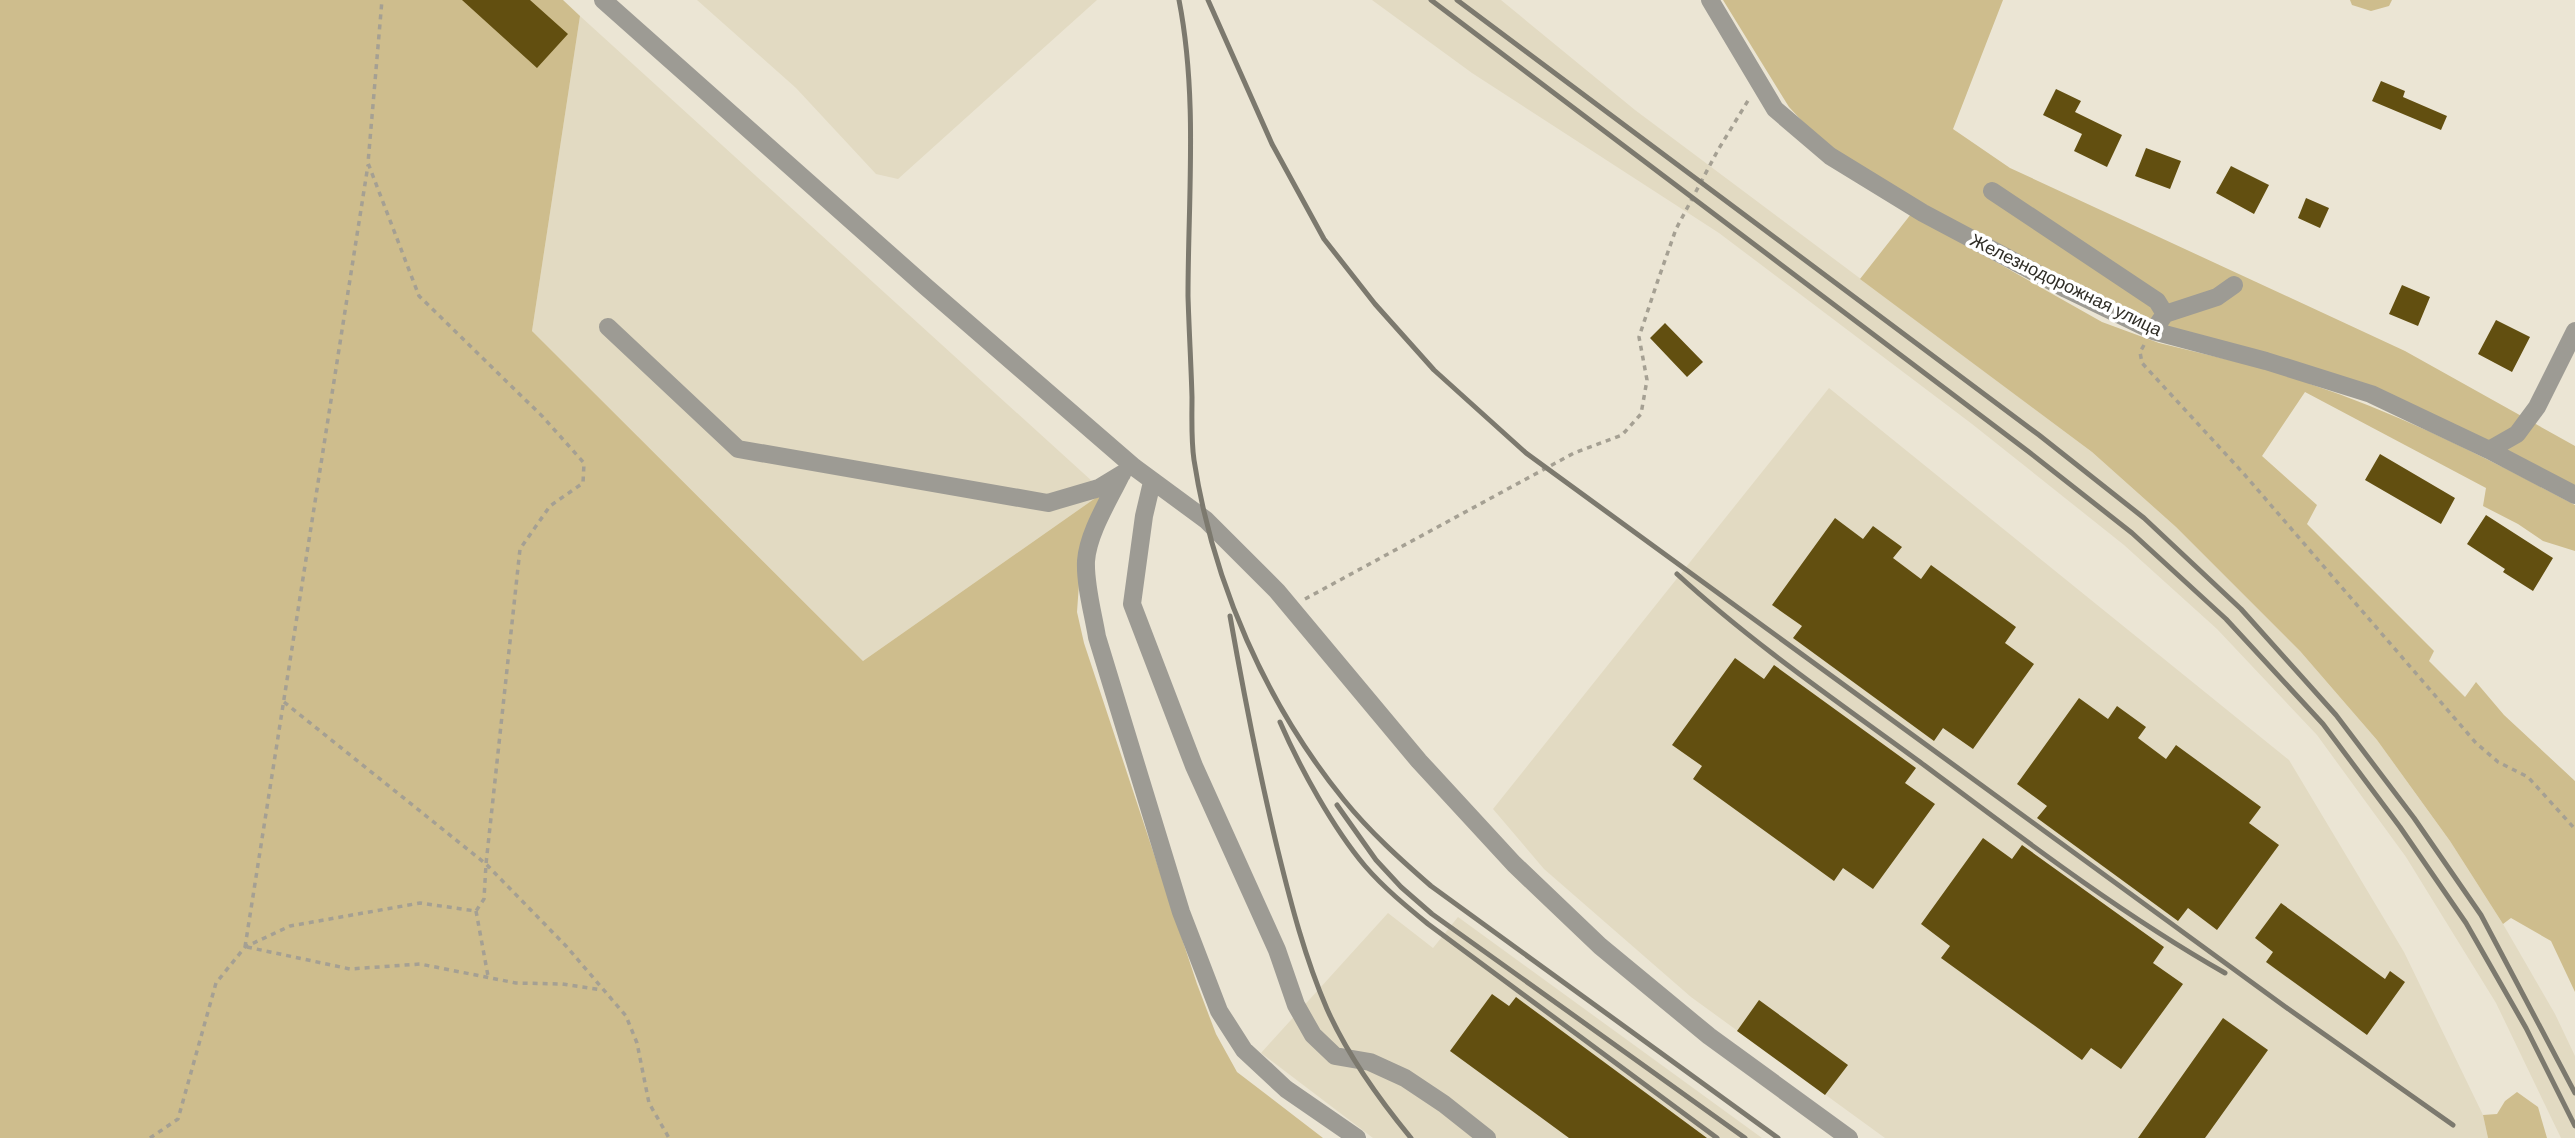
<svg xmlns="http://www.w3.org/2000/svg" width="2575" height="1138" viewBox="0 0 2575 1138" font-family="Helvetica,sans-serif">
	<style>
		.built { fill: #e2dac2 }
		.green { fill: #cebd8d }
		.building { fill: #624f10 }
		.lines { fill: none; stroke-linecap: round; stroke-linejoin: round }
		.path { stroke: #a5a093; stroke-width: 3.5; stroke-dasharray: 5 5; stroke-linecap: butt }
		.minor { stroke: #9d9b94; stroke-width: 18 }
		.rail { stroke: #7c796e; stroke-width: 5 }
		.labels { text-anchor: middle; stroke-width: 7; stroke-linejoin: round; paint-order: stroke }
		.street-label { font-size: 18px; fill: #2f2d26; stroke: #fff }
	</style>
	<rect width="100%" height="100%" fill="#ebe5d4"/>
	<!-- built -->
	<path class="built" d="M697,0h400l-199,179 -22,-5 -80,-86z
		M1372,0h129l134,110 457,342 84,75 124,124 77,89 73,101 53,83 52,90 20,42v82h-14l-65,-135 -90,-146 -89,-122 -100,-106 -93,-84 -152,-121 -253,-191 -247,-160z
		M580,16l524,476 -241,169 -331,-330z
		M1829,388l460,372 115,192 79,163 5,23h-603l-194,-141 -147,-128 -51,-60z
		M1388,913l45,35 25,-31 304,221h-389l-112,-85z"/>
	<!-- green -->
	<path class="green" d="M0,0h563l17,16 -48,315 331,330 241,-169 -24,78 -3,42 7,31 113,341 19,50 21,38 86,66h-1323z
		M1723,0h280l-50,129 57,39 395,183 170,95v42l-270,-119 5,15c93,31 179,75 265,121v46l-32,-10 -25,-17 -35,-18 3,-18 -181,-96 -43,64 55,49 -10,19 127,127 -5,10 36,36 11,-15 28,33 71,66v211l-24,-51 -40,-23 -8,6 -53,-83 -73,-101 -77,-89 -124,-124 -84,-75 -232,-173 51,-65 191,108 57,21 95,23 -96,-38 -168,-85 -151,-87 -22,-19 -28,-30z
		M2350,0h42l-3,6 -18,5 -19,-6z
		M2517,1092l21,15 9,31h-59l-5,-23 14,-1 8,-13z"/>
	<!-- building -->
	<path class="building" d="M462,0h68l38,34 -31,34z
		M2381,81l24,10 -2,6 44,19 -6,14 -69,-29z
		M2056,89l25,12 -6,11 47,23 -15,32 -33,-16 8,-17 -39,-19z
		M2146,148l35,13 -11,28 -35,-13z
		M2231,166l38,19 -15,29 -38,-21z
		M2306,198l23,10 -9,20 -22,-10z
		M2402,285l28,12 -12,29 -29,-12z
		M2496,320l34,17 -18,35 -34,-18z
		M1665,323l38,39 -16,15 -37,-39z
		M2380,454l75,44 -14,26 -76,-44z
		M2486,515l67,43 -20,33 -30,-19 2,-3 -38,-25z
		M1835,518l28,21 10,-13 29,21 -9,11 28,21 10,-14 85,62 -11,16 29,21 -61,85 -30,-21 -9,13 -141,-103 9,-12 -30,-21z
		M1735,658l29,21 10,-14 142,103 -11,15 30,21 -62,85 -30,-21 -9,13 -141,-102 9,-13 -30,-21z
		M2079,698l29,21 9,-13 29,21 -8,11 28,21 10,-14 85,62 -12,16 30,22 -62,85 -29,-22 -10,13 -141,-103 10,-12 -30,-22z
		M1983,838l29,21 10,-14 142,102 -11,16 30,21 -62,85 -30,-21 -9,12 -141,-102 9,-12 -29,-22z
		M2281,903l104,76 5,-8 15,11 -38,53 -101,-73 7,-10 -18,-14z
		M1492,994l17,12 7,-9 191,141h-138l-119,-87z
		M1759,1000l89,65 -23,30 -88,-64z
		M2223,1018l45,32 -63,88h-67z"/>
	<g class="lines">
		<!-- path -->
		<path class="path" d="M2144,345l-4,7 2,11 102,111 232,269 22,19 30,15 47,52
			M1305,599l269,-146 48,-18 19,-21 6,-34 -8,-43 18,-54 19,-54 42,-79 31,-51
			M284,702l202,162 81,83 59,69 11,27 12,60 20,35
			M476,911l12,65
			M245,947l123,-782
			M247,947l103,22 70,-5 96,19 46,1 40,6
			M150,1138l28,-19 38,-136 29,-36 45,-21 130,-23 56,8 8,-12 2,-35 34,-315 30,-43 33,-23 1,-20 -41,-46 -124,-121 -51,-133 14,-163"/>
		<!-- minor -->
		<path class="minor" d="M603,0l322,286 209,181 72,53 71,71 142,170 95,103 86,82 109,90 140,102
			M1710,0l65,109 55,47 93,57 143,76 87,42 113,30 105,33 118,56 86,45
			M1992,191l165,110 8,13 -12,17
			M2165,314l52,-17 17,-12
			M608,327l130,122 310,54 51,-15 23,-14
			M2489,450l28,-16 20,-27 38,-76
			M1121,475c-12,25 -33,58 -35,86 -1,24 7,52 11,76l84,275 38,99 25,39 42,39 71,49
			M1152,482l-8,34 -12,88 62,162 83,184 19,55 17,30 22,21 35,6 35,16 39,26 43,34"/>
		<!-- rail -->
		<path class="rail" d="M1179,0c19,97 9,198 9,296 1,34 3,67 4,101 0,20 -1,43 2,63 19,123 72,244 150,340 26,32 56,59 87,86l347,252
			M1208,0l64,144 52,95 51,65 59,66 92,83 761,555 166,117
			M1431,0l598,452 103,81 94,86 97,105 77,103 66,96 60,105 49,98
			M1457,0l582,435 105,83 97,91 95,106 78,103 67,97 94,178
			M1677,574c75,69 161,128 243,188 99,74 198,150 305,211
			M1230,616c14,79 29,157 48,235 13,53 27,107 49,158 21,47 51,89 84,129
			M1280,722c20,46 53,106 85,144 19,22 41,40 63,58l289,214
			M1337,805l39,55 25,27 31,27 313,224"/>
	</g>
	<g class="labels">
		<!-- street labels -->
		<g class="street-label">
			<text transform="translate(2066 285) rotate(26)" y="6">Железнодорожная улица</text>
		</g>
	</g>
</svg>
